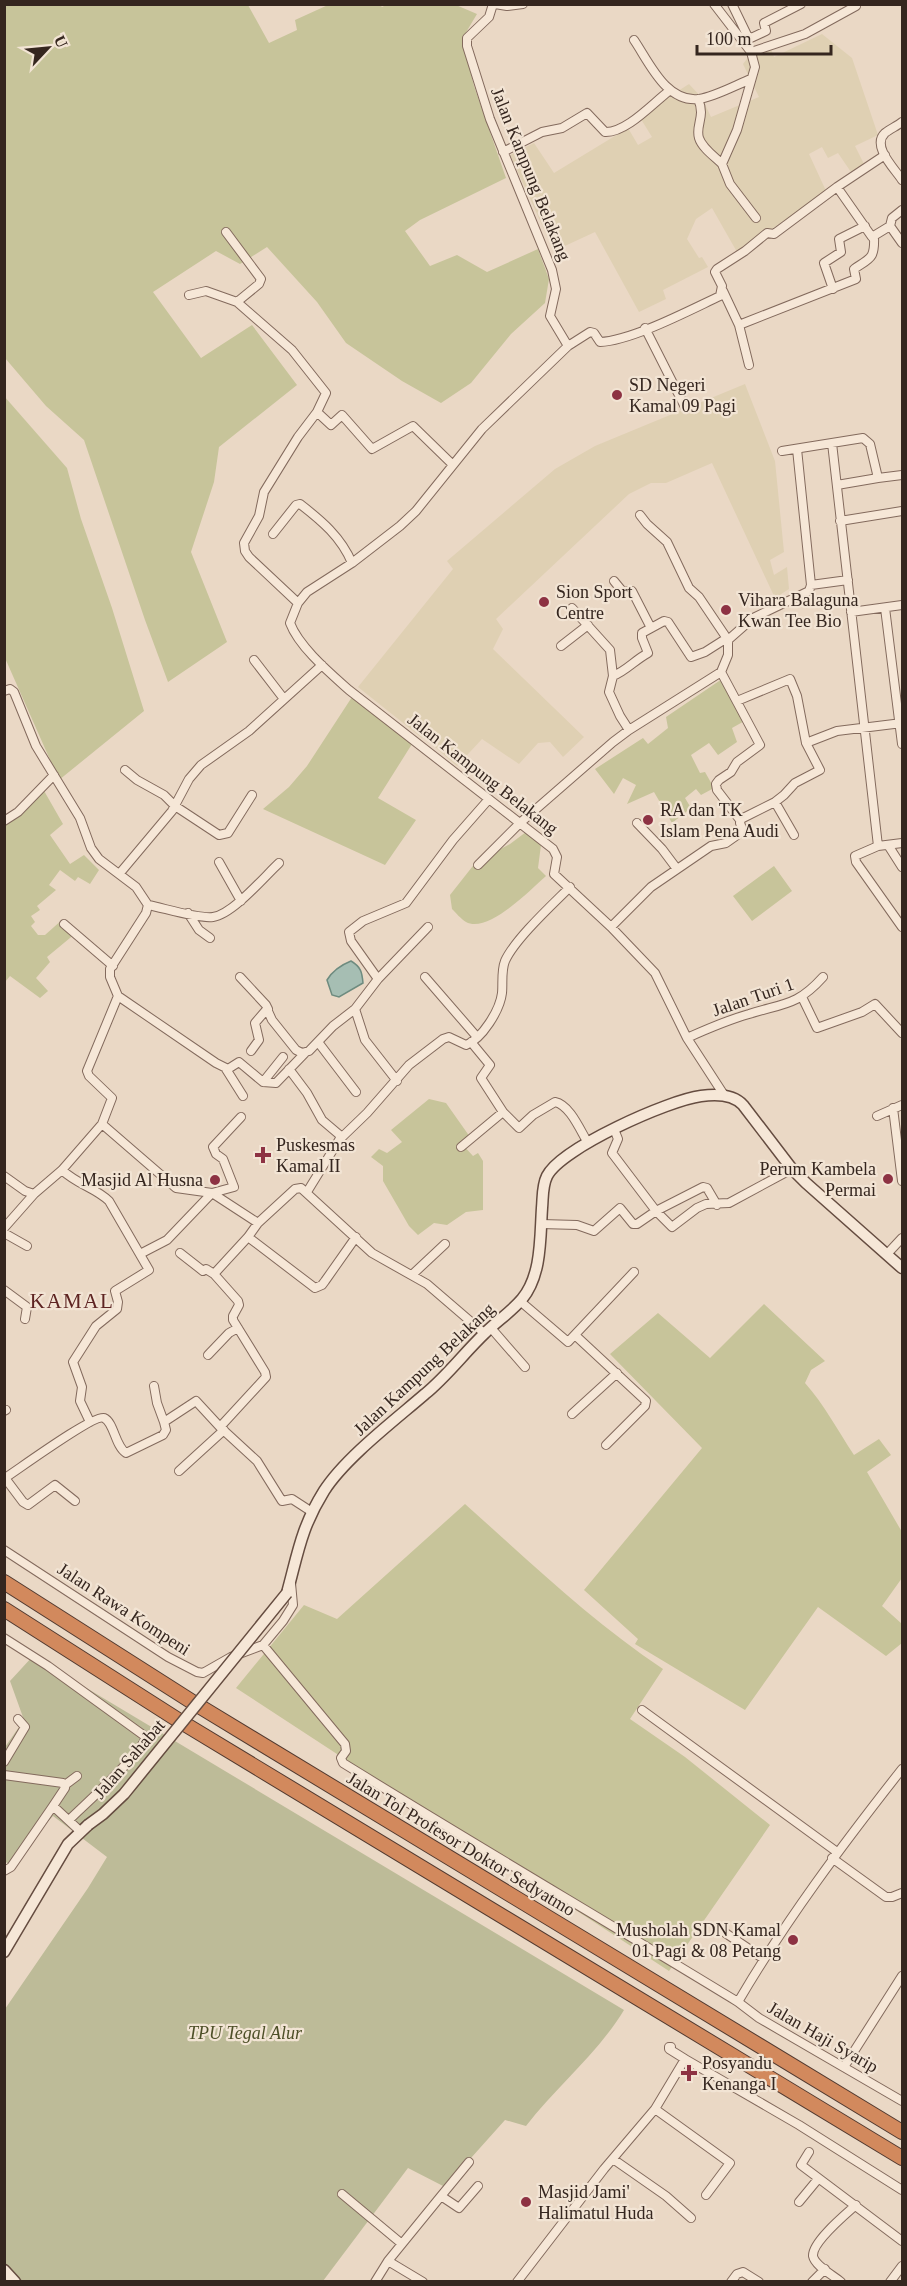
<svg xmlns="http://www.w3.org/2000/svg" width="907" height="2286" viewBox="0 0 907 2286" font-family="Georgia,serif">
<rect width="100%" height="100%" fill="#ead8c5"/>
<path fill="#dfd0b3" d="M822,34L852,58L878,135L855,146L865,166L853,175L838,153L828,158L822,147L809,154L827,193L737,252L712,208L696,219L687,239L699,258L702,257L708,267L663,290L666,299L639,312L595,232L554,251L510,155L534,143L554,173L628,128L638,145L652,137L639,116L689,84L702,98L711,117L759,97L743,64L750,55L768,42L774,57Z
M745,384L775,461L784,552L770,560L774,575L787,567L789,589L775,598L712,463L666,483H651L629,494L496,619L503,629L493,649L584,737L563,757L550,742L538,743L519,764L482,739L457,766L435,747L441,739L428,729L422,738L358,687L453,569L447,561L555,469L595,446Z"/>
<path fill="#c7c49a" d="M388,4L456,5L477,14L462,39L474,86L506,178L420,220L405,231L430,266L457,255L487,272L538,249L549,279L545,303L511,334L471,383L441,403L402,381L346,343L317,302L267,247L240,264L216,251L153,292L201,358L252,325L297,385L219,447L214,482L191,552L227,642L168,682L145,620L84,440L46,406L5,358L4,5H248L269,43L297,30L295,20L328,5H380L382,7Z
M4,396L67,468L81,519L112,608L144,711L59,780L5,658Z
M725,677L748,719L732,728L737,742L718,755L709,743L691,755L700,773L705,772L714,788L701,795L696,789L685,798L691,808L672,823L654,792L627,804L636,785L623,778L614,794L595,769L643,738L648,744L668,728L666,717Z
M352,697L412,744L378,798L416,820L385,865L263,809L289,787L307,766Z
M43,789L63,824L50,835L70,864L84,855L99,870L90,884L78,877L75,881L60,870L49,885L56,890L37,906L40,910L31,916L35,922L31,926L38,935H45L63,919L76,933L47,957L50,962L36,978L48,991L40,998L10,976L5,982V814L6,817Z
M526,832L541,845L538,868L546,876C530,890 488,934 466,922C461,919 456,913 452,909L450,895L476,862L510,844Z
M774,866L792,891L752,921L733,896Z
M429,1099L446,1103L470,1137L462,1144L473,1156L478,1153L483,1161V1210L466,1212L447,1225L434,1223L418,1235L409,1226L383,1181V1166L371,1157L379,1149L387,1153L402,1142L391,1130Z
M764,1304L825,1361L811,1370L805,1383C824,1404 838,1431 854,1455L879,1439L891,1455L867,1472L902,1532V1578L882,1606L902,1624V1643L886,1656L818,1607L745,1710L635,1644L638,1639L584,1590L702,1448L610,1354L658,1313L710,1358Z
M465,1504C529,1561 591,1621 663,1669L630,1719L685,1757L770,1825L669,1971L236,1688L304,1605L337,1619Z"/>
<path fill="#bdbb98" d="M33,1656L624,2010C598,2053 557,2086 526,2126L505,2120L445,2187L408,2168L323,2281L5,2282V2009L88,1888L107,1857L53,1816L8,1864L5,1861V1747L24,1720L10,1681Z"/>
<path fill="#a6beb3" stroke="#6e8b7f" stroke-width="1.5" d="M351,961C361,967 362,972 363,983L339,997L332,995L327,980C333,970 341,965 351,961Z"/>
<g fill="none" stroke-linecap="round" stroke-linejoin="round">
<g stroke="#836a5d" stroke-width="10">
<path id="street" d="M493,4L489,17L467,38V46L490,119L552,270L556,289L550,316L568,346L482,429L416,511L400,526L352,563L307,592L298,603L290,623C299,647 330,673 349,690L553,849L557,857L554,874L611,927L655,973L687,1038L724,1095
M495,4L507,6L523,4
M714,4L751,52L755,67L737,130L722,164L730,184L756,218
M732,4L747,35L751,38L766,31L764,23L801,4
M634,40C649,62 666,103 699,99C714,97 736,85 751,79
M751,52L805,34L856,6
M698,99C706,117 695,125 699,138C702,148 715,157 722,164
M902,122C897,126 890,129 885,133C871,146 895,169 902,180
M503,152L542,132L562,128L587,113L605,132C626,133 652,104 669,91
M837,187L885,155
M890,226L902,243
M226,232L261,279L259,284L237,302L292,350L326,393L317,412L298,437L264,492L259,516L244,543L245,551L249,557L298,603
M833,289L824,263L841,252L839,239L865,226
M723,291L739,325L749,365
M189,295L206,291L237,302
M739,325L856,279L854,269C870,258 875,259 874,237
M645,328L686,409
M568,346L590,332L594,333L600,342C631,341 690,310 720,296L722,286L715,272L717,269L745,251L767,233L774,234L837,187L872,237L890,226L892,218L902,210
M317,412L331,425L342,415L372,449L413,426L452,464
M832,443L878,846
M797,449L811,585L848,580
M782,451L863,438L870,444L878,478L902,475
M837,485L878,478
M640,515L647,524L667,542L689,588L699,597L728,640
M840,521L902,511
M273,534L296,505L300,504C322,521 341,537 352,563
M614,581L623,592L632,591L651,628
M572,608L610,650L613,676L609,692L620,716L629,730
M885,608L902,744
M851,612L902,605
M561,646L588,625
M254,660L284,699
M721,672L760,745L737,762L731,772L719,780L716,784L717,790L740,820
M613,676C626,671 635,660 648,653L642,638V633L664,621L668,622L691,657L705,652L727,638
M4,691L10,689L14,692L36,746L80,818L91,848L99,859L136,887L148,905L146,913L110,969V977L118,996L87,1071L89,1076L112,1098L102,1124
M806,743L837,731L902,723
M125,770L137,780L164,795L175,806L219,835L228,833L252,795
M775,802L794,835
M4,821L18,812L54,775
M637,823L662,849L677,869
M902,843L878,846L855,856L856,862L902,927
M888,845L902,867
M219,862L241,901
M478,865L520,823L613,742L629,730L721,672L728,655V640L753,618L809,591L811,585
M120,873L172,811L189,779L201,765L249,731L322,665
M148,905C164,908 198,919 213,917C233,914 264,877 279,863
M188,913L199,930L210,938
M64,924L113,966
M611,927L651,887L711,846L726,843L743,831L740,823L741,819L775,802L784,795L795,783L820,770L806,743L797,696L790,679L737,701
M240,977L266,1005L268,1009
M425,977L477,1037
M378,979L351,941L349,932L363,921L406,903L453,840L489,799
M118,996L216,1063L228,1069L239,1062L263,1082L276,1083L305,1053
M802,997L817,1028L862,1012L875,1004L902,1033
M355,1009L365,1040L397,1081
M687,1038C707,1029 728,1020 749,1014C784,1003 797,1006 823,977
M318,1042L356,1092
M251,1051L259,1040L255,1023L267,1009L272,1020L296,1050L302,1053L309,1051L333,1026L355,1009L378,979L428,927
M226,1069L243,1096
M289,1069L307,1093L322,1120L342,1137
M263,1082L283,1057
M893,1108L902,1181
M503,1112L519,1128L533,1115L555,1102C570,1105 580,1130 588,1143
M877,1116L902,1105
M614,1129L618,1139L612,1153L656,1211L672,1227L697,1208L706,1204L729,1203L792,1169
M461,1147L503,1112L481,1078L490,1065L471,1042
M62,1170C78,1185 96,1188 109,1201L149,1270L115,1291L118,1302L117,1309L96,1326L73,1362L82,1387L80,1401L90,1422
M4,1176L25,1191L34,1194
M307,1192L339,1140L367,1113L409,1065L443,1039L449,1037L466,1045C482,1039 500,1010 502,993C503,983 501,971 505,961C515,939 552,905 570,887
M258,1223L248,1237L214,1274L238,1301L239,1305L233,1316V1320L265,1372L266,1377L220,1427L257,1461L282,1501L292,1499L312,1512
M541,1224L577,1225L594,1231L620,1208L633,1224H637L656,1211L703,1187L707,1188L717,1205
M4,1228L34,1194L62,1170L102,1124L176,1188L212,1193L258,1223L295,1189L301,1188L372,1253L427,1284L484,1333
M4,1233L27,1246
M248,1237L315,1288L322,1285L325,1281L356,1237
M180,1253L203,1271L206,1269L214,1274
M888,1253L902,1238
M140,1254L167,1240L212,1193L234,1187L223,1159L216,1154L213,1147L241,1117
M413,1274L445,1244
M4,1290L27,1307L25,1319
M520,1301L568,1342L634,1272
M491,1328L525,1367
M576,1336L646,1401L645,1406L606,1445
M208,1355L229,1333L238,1328
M154,1386L157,1403L164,1422L196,1401L220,1427
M4,1411L6,1410
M572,1414L617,1373
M179,1471L224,1430
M75,1501L55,1485L28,1505L23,1502L5,1478C19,1469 94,1414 104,1418C114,1422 115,1446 126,1453L163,1435L166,1430L164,1422
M4,1550L168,1657L197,1672L203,1673L231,1657L263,1645
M291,1583L293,1605L283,1621L263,1645L345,1744L346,1751L341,1758L343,1763C474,1844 607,1922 738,2002
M4,1638L48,1666L146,1737C142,1754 84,1805 69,1820
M642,1710L837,1852
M4,1762L25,1727L18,1719
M902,1769C843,1844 786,1920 738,2002L759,2018L902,2101
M4,1775L63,1783L65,1788L53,1806
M65,1785L77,1776
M832,1858L886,1897H892L902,1893
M4,1871L11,1867L53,1806L80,1831
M718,1928L764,1959
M671,2047H669V2049L685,2059
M844,2067L902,1976
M655,2109L730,2163L706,2195
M809,2152L801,2165L902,2241
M613,2159L666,2196L691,2218
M342,2194L402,2244
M441,2196L469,2162
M799,2202L818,2179
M388,2261L423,2282
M375,2282L388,2261L441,2196L459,2208L478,2186
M517,2282L604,2169L655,2109L685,2059L799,2125L902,2190
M731,2282L737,2274L743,2272L759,2282
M812,2282L825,2269
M841,2282C833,2275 815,2266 813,2256C812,2242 846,2214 856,2205
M890,2282L902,2266"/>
</g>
<g stroke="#654c40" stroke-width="13">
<path id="secondary" d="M287,1593C298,1553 301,1528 324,1491C345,1458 395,1420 425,1394C447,1376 464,1353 485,1333C497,1321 511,1312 522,1299C542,1275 540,1237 542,1208C543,1197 542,1186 547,1176C561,1148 669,1100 701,1096C715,1094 733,1094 743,1105L792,1169L806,1183L902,1268
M4,1952L68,1844L88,1825
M4,2270L15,2282"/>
</g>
<g stroke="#523a30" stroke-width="16">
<path id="highway" d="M4,1582L194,1703L902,2132
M4,1609L178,1720L902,2158"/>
</g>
<use href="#street" stroke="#f6e7d7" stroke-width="8"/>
<use href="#secondary" stroke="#f6e7d7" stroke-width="10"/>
<use href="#highway" stroke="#d2895d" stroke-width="14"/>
<g stroke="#654c40" stroke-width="13" stroke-linecap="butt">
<path id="secondary-bridge" d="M88,1825L103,1814L124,1794L287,1593"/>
</g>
<use href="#secondary-bridge" stroke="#f6e7d7" stroke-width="10"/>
</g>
<g fill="#8d3243" stroke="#f2e4d4" stroke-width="2">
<circle cx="617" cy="395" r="6"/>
<circle cx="544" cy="602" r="6"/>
<circle cx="726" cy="610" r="6"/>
<circle cx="648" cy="820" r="6"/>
<path d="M260 1146h6v6h6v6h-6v6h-6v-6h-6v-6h6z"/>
<circle cx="888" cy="1179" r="6"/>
<circle cx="215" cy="1180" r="6"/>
<circle cx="793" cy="1940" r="6"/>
<path d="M686 2064h6v6h6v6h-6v6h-6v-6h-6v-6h6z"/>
<circle cx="526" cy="2202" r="6"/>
</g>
<g text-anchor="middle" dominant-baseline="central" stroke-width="4.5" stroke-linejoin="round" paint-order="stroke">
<g font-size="18" fill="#35261f" stroke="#f2e4d4">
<text transform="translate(531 174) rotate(68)">Jalan Kampung Belakang</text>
<text transform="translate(483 774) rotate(38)">Jalan Kampung Belakang</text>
<text transform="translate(753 997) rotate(-19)">Jalan Turi 1</text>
<text transform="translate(424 1369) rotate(-43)">Jalan Kampung Belakang</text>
<text transform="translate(124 1609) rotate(33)">Jalan Rawa Kompeni</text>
<text transform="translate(129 1759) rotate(-49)">Jalan Sahabat</text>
<text transform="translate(461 1844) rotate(31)">Jalan Tol Profesor Doktor Sedyatmo</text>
<text transform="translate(823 2037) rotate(30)">Jalan Haji Syarip</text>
</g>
<g font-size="18" fill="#35261f" stroke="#f2e4d4" text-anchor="start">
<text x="629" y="385">SD Negeri<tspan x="629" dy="21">Kamal 09 Pagi</tspan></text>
<text x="556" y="592">Sion Sport<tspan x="556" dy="21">Centre</tspan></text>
<text x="738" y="600">Vihara Balaguna<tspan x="738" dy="21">Kwan Tee Bio</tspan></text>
<text x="660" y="810">RA dan TK<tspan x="660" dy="21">Islam Pena Audi</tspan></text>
<text x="276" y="1145">Puskesmas<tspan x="276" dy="21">Kamal II</tspan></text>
<text x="876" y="1169" text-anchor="end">Perum Kambela<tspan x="876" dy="21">Permai</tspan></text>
<text x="203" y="1180" text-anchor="end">Masjid Al Husna</text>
<text x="781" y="1930" text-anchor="end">Musholah SDN Kamal<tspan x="781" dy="21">01 Pagi &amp; 08 Petang</tspan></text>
<text x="702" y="2063">Posyandu<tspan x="702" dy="21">Kenanga I</tspan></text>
<text x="538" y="2192">Masjid Jami'<tspan x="538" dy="21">Halimatul Huda</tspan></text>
</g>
<g font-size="18" font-style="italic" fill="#4d4f27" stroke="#f2e4d4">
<text x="245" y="2033">TPU Tegal Alur</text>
</g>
<g font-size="21" letter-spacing="1.5" fill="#5e2422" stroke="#f2e4d4">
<text x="72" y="1301">KAMAL</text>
</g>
</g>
<rect width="907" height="2286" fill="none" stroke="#35261f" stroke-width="12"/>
<g transform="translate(48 48) rotate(64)" stroke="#f2e4d4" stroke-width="4.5" paint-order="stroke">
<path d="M0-4.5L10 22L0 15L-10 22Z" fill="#35261f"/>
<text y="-9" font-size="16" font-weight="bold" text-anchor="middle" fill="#35261f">U</text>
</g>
<path d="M697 45v9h134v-9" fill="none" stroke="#35261f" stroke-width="3"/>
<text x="706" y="45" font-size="18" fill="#35261f" stroke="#f2e4d4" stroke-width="4.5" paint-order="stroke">100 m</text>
</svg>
